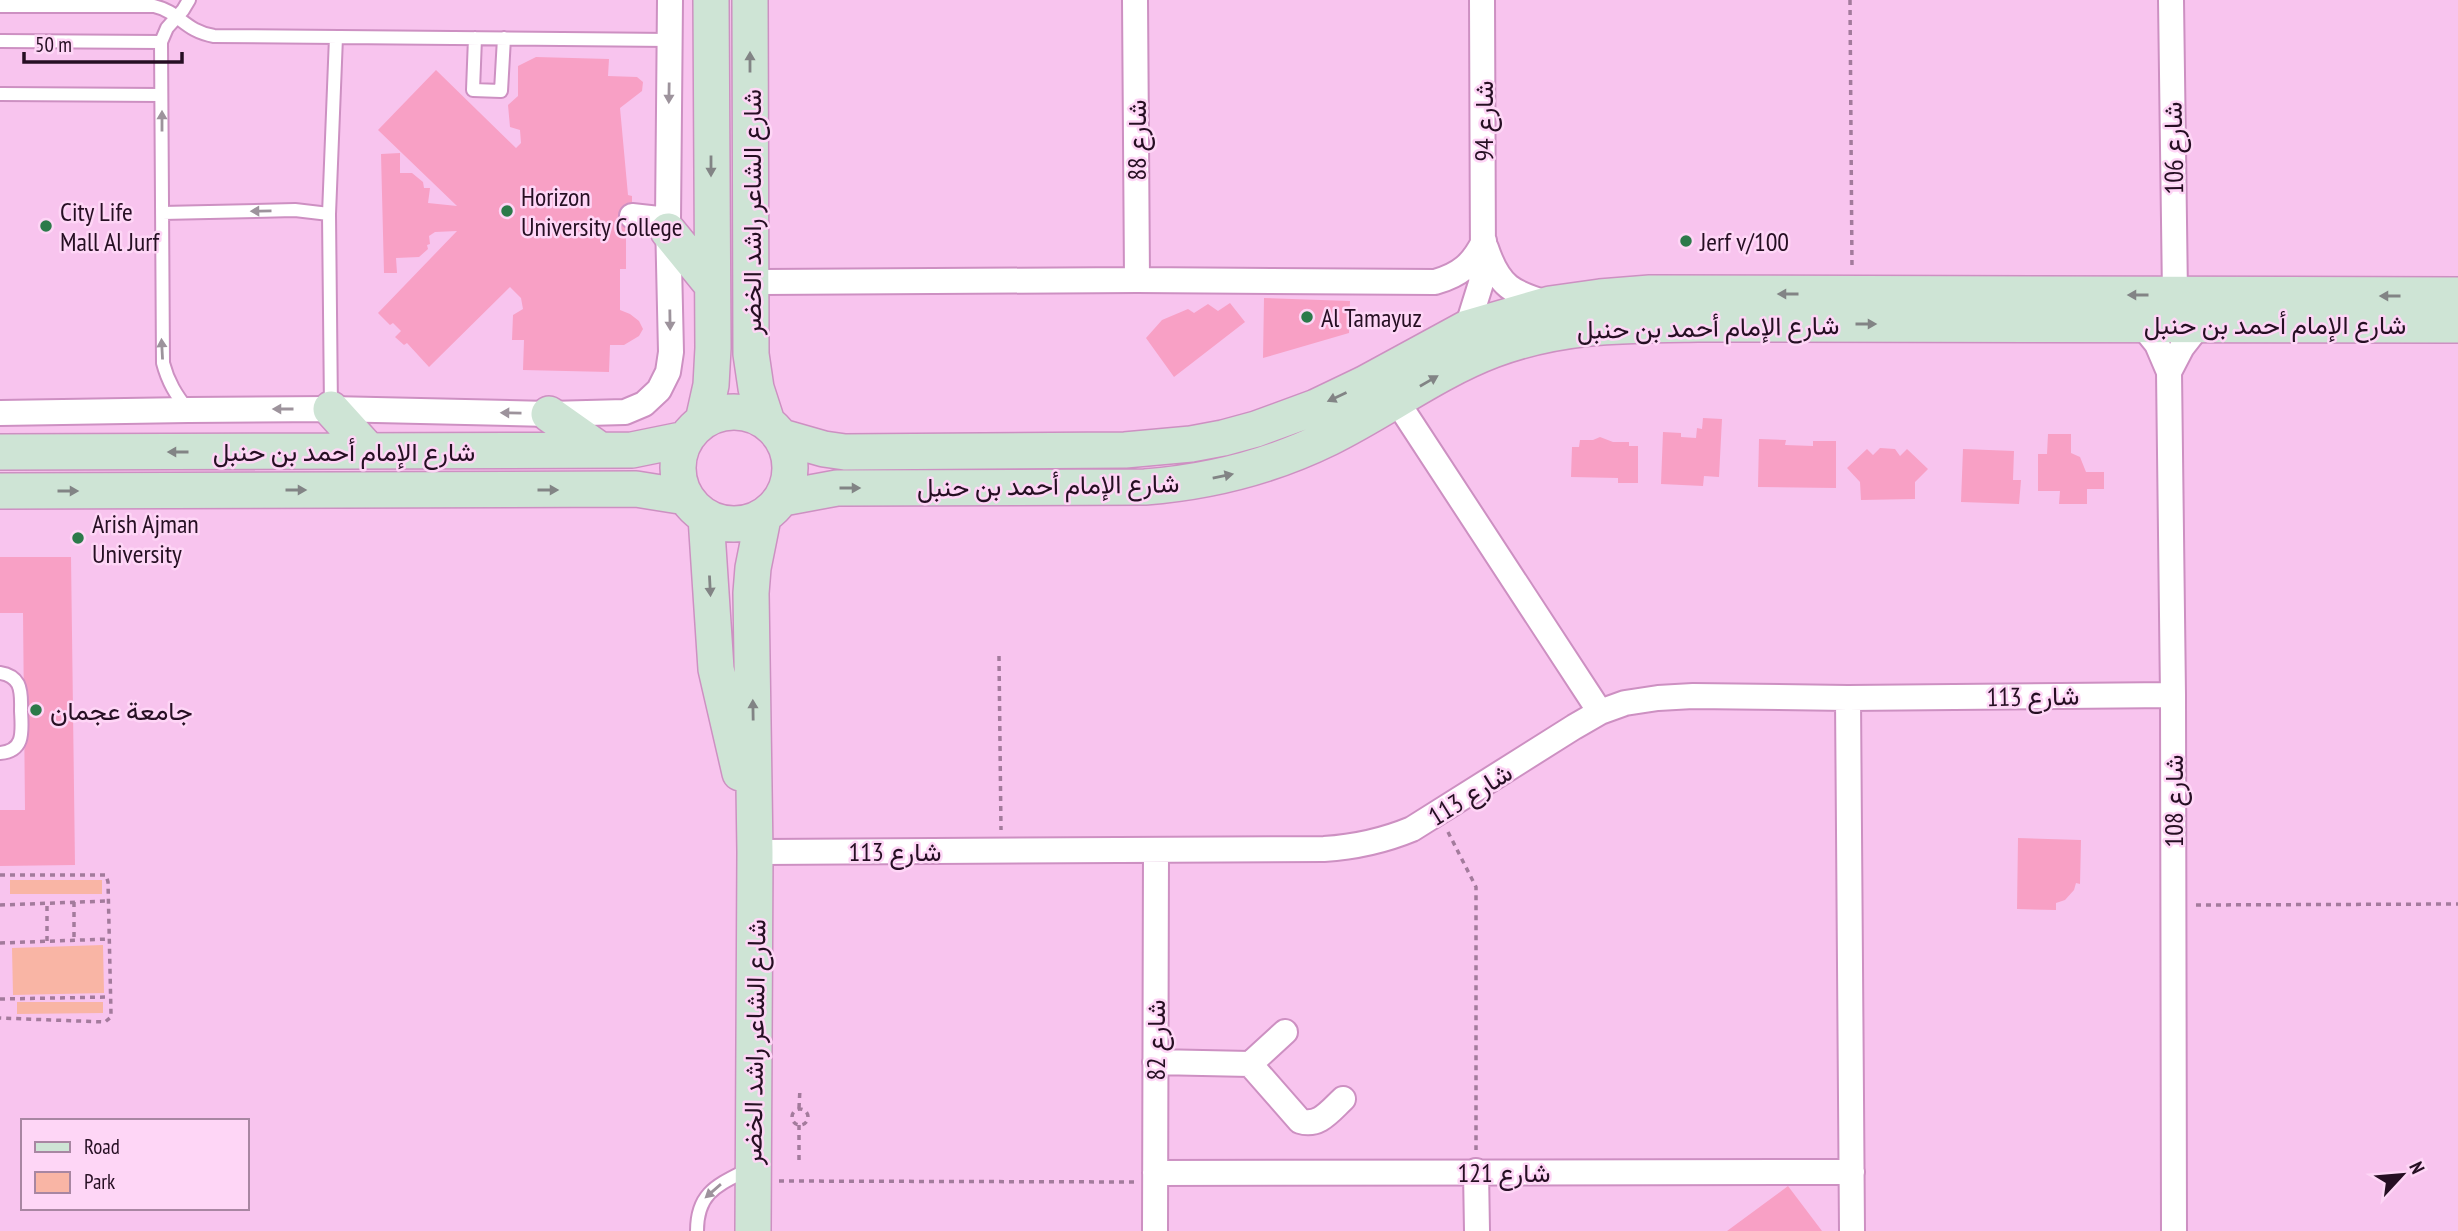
<svg xmlns="http://www.w3.org/2000/svg" width="2458" height="1231" viewBox="0 0 2458 1231" font-family="'PT Sans Narrow',Vazirmatn,sans-serif">
<rect width="100%" height="100%" fill="#f8c4ee"/>
<path fill="#f9b5a5" d="M10,880H102V894H10Z
M103,945L104,993L13,995L12,948Z
M103,1002V1013L17,1014V1002Z"/>
<path fill="#f8a0c5" d="M536,57L609,59L608,76L637,77L643,82L642,91L620,108L628,195L632,196V216L631,234H626V269H620V310L630,314L639,321L643,329L639,336L624,345H610L609,372L523,370L524,340H512L513,315L523,309L521,298L510,287L429,367L407,343L404,345L395,337L401,331L393,323L390,325L378,313L457,231L435,232L429,236L430,244L427,245L428,249L419,257L396,258L397,273H384L381,154L400,153V173H412L423,182L424,188H430L428,203L457,206L378,130L436,70L516,148L521,143L520,130L510,127L508,105L518,96V66Z
M1264,298L1350,301L1349,333L1263,358Z
M1230,303L1245,322L1174,377L1146,338L1162,320L1188,309L1194,313L1208,304L1218,311Z
M1703,418L1722,419L1719,477L1704,476L1703,486L1661,484L1663,432L1681,433V437L1696,438L1697,428L1702,429Z
M2048,434H2071V453L2080,457L2086,472H2104V489H2087V504H2059L2060,491H2038V454H2047Z
M1600,437L1613,442H1629V446H1638V483H1618V478L1571,477L1572,447H1579L1580,440H1593Z
M1759,439L1786,440L1785,445L1813,446V441H1836V488L1758,487Z
M1880,448L1895,449L1900,456L1907,449L1928,469L1915,482V499L1861,500L1860,482L1847,468L1867,449L1873,455Z
M1963,449L2014,451L2013,480H2021L2019,504L1961,502Z
M0,557H71L75,865L0,866V810H25L23,613H0Z
M2018,838L2081,840L2080,884L2076,883L2074,890L2065,900L2056,903V910L2017,909Z
M1788,1186L1822,1231H1727Z"/>
<g fill="none" stroke-linecap="round" stroke-linejoin="round">
<g stroke="#cd90c2" stroke-width="16">
<path id="lane" d="M0,6H154C180,12 184,31 214,36L670,40
M475,38L473,90L501,91L504,38
M0,41L161,42
M0,94L161,95
M162,213L295,210L329,214
M331,409L329,214L336,37
M188,410C176,395 168,382 163,363L161,42L167,28L183,10L189,0
M0,673C7,674 14,677 18,684C22,692 21,703 21,711C22,731 25,751 0,753
M697,1231C697,1192 718,1185 749,1169"/>
</g>
<g stroke="#cd90c2" stroke-width="28">
<path id="street" d="M1135,0L1137,280
M2171,0L2175,295
M632,216L668,220
M1486,248C1499,287 1512,293 1550,304
M751,282L1137,280L1435,282C1460,275 1473,264 1484,241
M2141,324L2157,344L2169,372L2173,695L2174,1231
M1467,328L1481,283L1483,262L1482,0
M2169,372L2182,347L2200,324
M1396,400L1600,712
M0,413L188,410L331,409L549,414L625,412L644,404L659,390L668,372L671,352L668,220L670,0
M1848,698L1852,1231
M755,852L1324,849C1356,847 1383,841 1412,829L1574,727L1600,712L1625,703L1658,698L1693,696L1848,698L2173,695
M1155,1062L1250,1064L1285,1032
M1250,1064L1300,1121C1319,1127 1330,1111 1343,1099
M1476,1171L1477,1231
M1155,1173L1852,1172
M1155,1231L1156,850"/>
</g>
<g stroke="#cd90c2" stroke-width="38">
<path id="secondary" d="M750,0L751,354L756,388L767,422
M668,231L712,285
M331,409L369,451
M678 468a56 56 0 1 1 112 0a56 56 0 1 1-112 0Z
M549,414L600,450
M703,421L711,385L713,348L711,0
M782,437L824,449L845,452L1125,450L1191,444L1223,438L1256,429L1316,407L1364,384L1467,328L1550,304L1600,297L1650,293L2458,295
M0,452L632,450L686,439
M0,491L636,489L686,497
M783,498L837,488L1145,487C1210,482 1270,467 1329,438C1384,411 1435,372 1493,350C1562,324 1625,325 1698,324L2458,325
M706,517L716,669L740,773
M753,1231L755,852L751,593L753,568L763,518"/>
</g>
<path stroke="#a37b9c" stroke-width="3.5" stroke-dasharray="5 5" stroke-linecap="butt" d="M1850,0L1852,268
M999,656L1001,830
M1448,832L1476,887V1150
M0,875H106L108,882L111,1014V1017L105,1022L0,1018
M74,902V940
M0,905L108,901
M2196,905L2458,904
M47,941V903
M0,943L109,939
M0,999L110,997
M799,1108L800,1088
M792 1117a8 8 0 1 1 16 0a8 8 0 1 1-16 0Z
M799,1125V1162
M779,1181L1135,1182"/>
<use href="#lane" stroke="#fff" stroke-width="12"/>
<use href="#street" stroke="#fff" stroke-width="24"/>
<use href="#secondary" stroke="#cee4d5" stroke-width="35"/>
</g>
<defs><path id="oneway-solid" d="M-6-.8H1V-3.2L6.5 0L1 3.2V.8H-6Z" transform="scale(1.75)"/></defs>
<g fill="#828485">
<use href="#oneway-solid" transform="translate(750 62) rotate(-90)"/>
<use href="#oneway-solid" transform="translate(711 166) rotate(90)"/>
<use href="#oneway-solid" transform="translate(1788 294) rotate(-180)"/>
<use href="#oneway-solid" transform="translate(2138 295) rotate(-180)"/>
<use href="#oneway-solid" transform="translate(2390 296) rotate(-180)"/>
<use href="#oneway-solid" transform="translate(1866 324)"/>
<use href="#oneway-solid" transform="translate(1429 381) rotate(-30)"/>
<use href="#oneway-solid" transform="translate(1337 397) rotate(155)"/>
<use href="#oneway-solid" transform="translate(178 452) rotate(180)"/>
<use href="#oneway-solid" transform="translate(1223 476) rotate(-11)"/>
<use href="#oneway-solid" transform="translate(850 488)"/>
<use href="#oneway-solid" transform="translate(296 490)"/>
<use href="#oneway-solid" transform="translate(548 490)"/>
<use href="#oneway-solid" transform="translate(68 491)"/>
<use href="#oneway-solid" transform="translate(710 586) rotate(87)"/>
<use href="#oneway-solid" transform="translate(753 710) rotate(-91)"/>
</g>
<g fill="#9d939c">
<use href="#oneway-solid" transform="translate(669 93) rotate(91)"/>
<use href="#oneway-solid" transform="translate(162 121) rotate(-90)"/>
<use href="#oneway-solid" transform="translate(261 211) rotate(179)"/>
<use href="#oneway-solid" transform="translate(670 320) rotate(89)"/>
<use href="#oneway-solid" transform="translate(162 349) rotate(-93)"/>
<use href="#oneway-solid" transform="translate(283 409) rotate(180)"/>
<use href="#oneway-solid" transform="translate(511 413) rotate(-179)"/>
<use href="#oneway-solid" transform="translate(713 1191) rotate(139)"/>
</g>
<g fill="#2c7a4a" stroke="#fed6f6" stroke-width="2.5">
<circle cx="507" cy="211" r="7"/>
<circle cx="46" cy="226" r="7"/>
<circle cx="1686" cy="241" r="7"/>
<circle cx="1307" cy="317" r="7"/>
<circle cx="78" cy="538" r="7"/>
<circle cx="36" cy="710" r="7"/>
</g>
<g text-anchor="middle" dominant-baseline="central" stroke-width="5" stroke-linejoin="round" paint-order="stroke">
<g font-size="26" fill="#260f23" stroke="#fed6f6">
<text transform="translate(1483 121) rotate(-90)">شارع 94</text>
<text transform="translate(1136 140) rotate(-90)">شارع 88</text>
<text transform="translate(2173 148) rotate(-91)">شارع 106</text>
<text transform="translate(751 212) rotate(-90)">شارع الشاعر راشد الخضر</text>
<text x="2275" y="324">شارع الإمام أحمد بن حنبل</text>
<text transform="translate(1708 327) rotate(-1)">شارع الإمام أحمد بن حنبل</text>
<text x="344" y="451">شارع الإمام أحمد بن حنبل</text>
<text transform="translate(1048 485) rotate(-1)">شارع الإمام أحمد بن حنبل</text>
<text transform="translate(2033 696) rotate(-1)">شارع 113</text>
<text transform="translate(1470 794) rotate(-32)">شارع 113</text>
<text transform="translate(2173 801) rotate(-90)">شارع 108</text>
<text x="895" y="851">شارع 113</text>
<text transform="translate(1155 1040) rotate(-90)">شارع 82</text>
<text transform="translate(754 1042) rotate(-89)">شارع الشاعر راشد الخضر</text>
<text x="1504" y="1172">شارع 121</text>
</g>
<g font-size="26" fill="#260f23" stroke="#fed6f6" text-anchor="start">
<text x="521" y="196">Horizon<tspan x="521" dy="30">University College</tspan></text>
<text x="60" y="211">City Life<tspan x="60" dy="30">Mall Al Jurf</tspan></text>
<text x="1700" y="241">Jerf v/100</text>
<text x="1321" y="317">Al Tamayuz</text>
<text x="92" y="523">Arish Ajman<tspan x="92" dy="30">University</tspan></text>
<text x="50" y="710">جامعة عجمان</text>
</g>
</g>
<rect x="21" y="1119" width="228" height="91" fill="#fed6f6" stroke="#a886a2" stroke-width="2"/>
<rect x="35" y="1142" width="35" height="10" fill="#cee4d5" stroke="#a886a2" stroke-width="2"/>
<text x="84" y="1154" font-size="21" fill="#260f23">Road</text>
<rect x="35" y="1172" width="35" height="21" fill="#f9b5a5" stroke="#a886a2" stroke-width="2"/>
<text x="84" y="1189" font-size="21" fill="#260f23">Park</text>
<g transform="translate(2402 1175) rotate(64)" stroke="#fed6f6" stroke-width="5" paint-order="stroke">
<path d="M0-5L12 26L0 18L-12 26Z" fill="#260f23"/>
<text y="-10" font-size="19" font-weight="bold" text-anchor="middle" fill="#260f23">N</text>
</g>
<path d="M24 52v10h158v-10" fill="none" stroke="#260f23" stroke-width="3.5"/>
<text x="35" y="52" font-size="21" fill="#260f23" stroke="#fed6f6" stroke-width="5" paint-order="stroke">50 m</text>
</svg>
